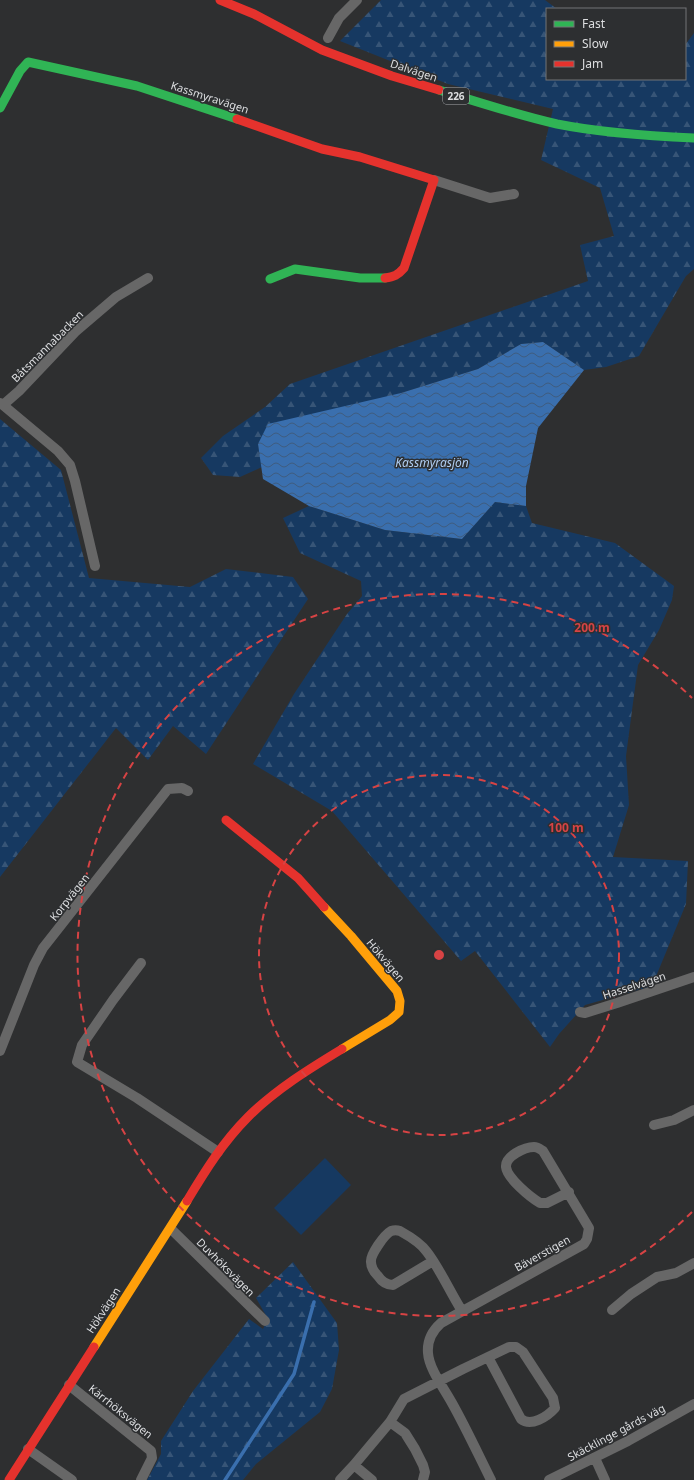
<svg xmlns="http://www.w3.org/2000/svg" width="694" height="1480" viewBox="0 0 694 1480" font-family="'Noto Sans',sans-serif">
<defs>
<pattern id="forest-firs" width="22" height="20" patternUnits="userSpaceOnUse"><rect width="22" height="20" fill="#163961"/><path d="M5 1l3.5 6h-7zM16 11l3.5 6h-7z" fill="#375577"/></pattern>
<pattern id="water-waves" width="16" height="10" patternUnits="userSpaceOnUse"><rect width="16" height="10" fill="#3a6fae"/><path d="M0 5q4-4 8 0t8 0" fill="none" stroke="#3e5b7e"/></pattern>
</defs>
<rect width="100%" height="100%" fill="#2e2f30"/>
<path fill="url(#forest-firs)" d="M381,0H545L557,9H547V79H685V45L694,33V269L686,276L639,356L606,367L584,370L543,342L521,344L478,369L401,393L258,444L262,467L240,477L213,475L201,458L223,436L265,407L290,384L588,281L580,245L614,236L600,188L541,160L553,109L448,84L340,41Z
M0,419L61,470L89,578L190,587L226,569L293,577L308,599L206,754L173,726L148,760L116,728L0,877Z
M495,502L526,506L532,523L615,543L674,586L672,600L659,630L638,665L626,756L629,805L613,857L688,861L686,904L652,986L585,1005L559,1034L550,1047L475,951L461,961L332,811L253,764L294,694L347,614L362,596L361,581L300,553L283,518L309,506L385,530L462,539Z
M293,1262L337,1323L339,1350L332,1389L320,1412L256,1464L243,1480H147L161,1454V1441L193,1391L249,1319L263,1329L268,1319L256,1298Z"/>
<path fill="#163961" d="M325,1158L351,1185L301,1235L274,1208Z"/>
<path fill="url(#water-waves)" d="M543,342L584,370L538,428L526,486V506L495,502L462,539L385,530L309,506L263,479L258,444L268,424L401,393L478,369L521,344Z"/>
<g fill="none" stroke-linecap="round" stroke-linejoin="round">
<path stroke="#3a6fae" stroke-width="3.5" d="M225,1480L294,1374L314,1302"/>
<path stroke="#676767" stroke-width="10" d="M328,38L339,18L357,0
M434,180L490,198L514,194
M0,403L3,405L19,391L75,332L116,297L148,278
M3,405L58,451L70,465L75,481L95,566
M141,963L113,1000L82,1045L77,1062L137,1098L218,1152
M580,1012L585,1013L617,1003L694,977
M0,1051L34,965L43,948L168,789L182,788L188,791
M654,1125L674,1120L694,1110
M171,1229L265,1321
M433,1261L393,1285C386,1285 382,1282 378,1276C374,1272 371,1268 371,1262C370,1255 384,1235 391,1231C394,1230 397,1230 400,1231C409,1236 421,1243 427,1252C440,1269 450,1292 462,1311
M612,1310L631,1294L657,1277L676,1273L694,1263
M69,1385L151,1451L152,1458L141,1480
M390,1422L405,1433L415,1449L423,1465L425,1472L423,1480
M28,1449L72,1480
M595,1458L605,1480
M354,1465L372,1480
M340,1480L354,1465L390,1422L404,1399L463,1369L509,1347H516L523,1352L553,1398L555,1408C547,1417 531,1427 521,1419L488,1357
M491,1480C478,1454 466,1428 452,1403C444,1388 429,1369 428,1353C427,1341 432,1331 441,1323L584,1244L587,1239L589,1228L543,1151C540,1149 538,1147 534,1147C525,1147 505,1156 506,1167C507,1178 530,1197 540,1203H547L569,1192
M549,1480L628,1441L694,1404"/>
<path stroke="#30b455" stroke-width="9" d="M439,90C478,102 517,115 557,124C602,133 648,136 694,138
M0,108L20,71L28,62L137,86L237,119
M270,279L295,269L360,278H385"/>
<path stroke="#ff9f0a" stroke-width="9" d="M324,907L351,936L397,991L400,1001L399,1012L390,1020L342,1049
M94,1347L187,1201"/>
<path stroke="#e5322d" stroke-width="9" d="M220,0L254,14L322,50L392,76L439,90
M237,119L322,149L360,157L434,180L404,268C398,275 394,277 385,278
M226,820L298,878L324,907
M187,1201C205,1171 223,1142 248,1117C275,1090 309,1069 342,1049
M9,1480L94,1347"/>
</g>
<g fill="none" stroke="#d74344" stroke-width="2" stroke-dasharray="7 5">
<circle cx="439" cy="955" r="180"/>
<path d="M692 1212A361 361 0 1 1 692 698"/>
</g>
<g text-anchor="middle" dominant-baseline="central" stroke-width="3" stroke-linejoin="round" paint-order="stroke">
<rect fill="#2d2f31" stroke="#a8aaac" stroke-width="1" x="443" y="88" width="26" height="16" rx="3"/>
<g font-size="10" font-weight="bold" fill="#dddee0">
<text x="456" y="96">226</text>
</g>
<g font-size="11" fill="#dddee0" stroke="#2d2f31">
<text transform="translate(414 70) rotate(18)">Dalvägen</text>
<text transform="translate(210 97) rotate(18)">Kassmyravägen</text>
<text transform="translate(47 346) rotate(-45)">Båtsmannabacken</text>
<text transform="translate(69 897) rotate(-52)">Korpvägen</text>
<text transform="translate(386 960) rotate(50)">Hökvägen</text>
<text transform="translate(634 985) rotate(-18)">Hasselvägen</text>
<text transform="translate(542 1253) rotate(-29)">Bäverstigen</text>
<text transform="translate(226 1267) rotate(45)">Duvhöksvägen</text>
<text transform="translate(103 1310) rotate(-57)">Hökvägen</text>
<text transform="translate(121 1411) rotate(39)">Kärrhöksvägen</text>
<text transform="translate(616 1432) rotate(-28)">Skäcklinge gårds väg</text>
</g>
<g font-size="12" font-style="italic" fill="#afcdf2" stroke="#2d2f31">
<text x="432" y="462">Kassmyrasjön</text>
</g>
</g>
<circle cx="439" cy="955" r="6" fill="#d74344" stroke="#2d2f31" stroke-width="2"/>
<g font-size="12" text-anchor="middle" font-weight="bold" fill="#d74344" stroke="#2d2f31" stroke-width="3" stroke-linejoin="round" paint-order="stroke">
<text x="592" y="632">200 m</text>
<text x="566" y="832">100 m</text>
</g>
<rect x="546" y="8" width="140" height="72" fill="#2d2f31" stroke="#737577"/>
<rect x="554" y="21" width="20" height="6" fill="#30b455" stroke="#737577"/>
<text x="582" y="28" font-size="12" fill="#dddee0">Fast</text>
<rect x="554" y="41" width="20" height="6" fill="#ff9f0a" stroke="#737577"/>
<text x="582" y="48" font-size="12" fill="#dddee0">Slow</text>
<rect x="554" y="61" width="20" height="6" fill="#e5322d" stroke="#737577"/>
<text x="582" y="68" font-size="12" fill="#dddee0">Jam</text>
</svg>
